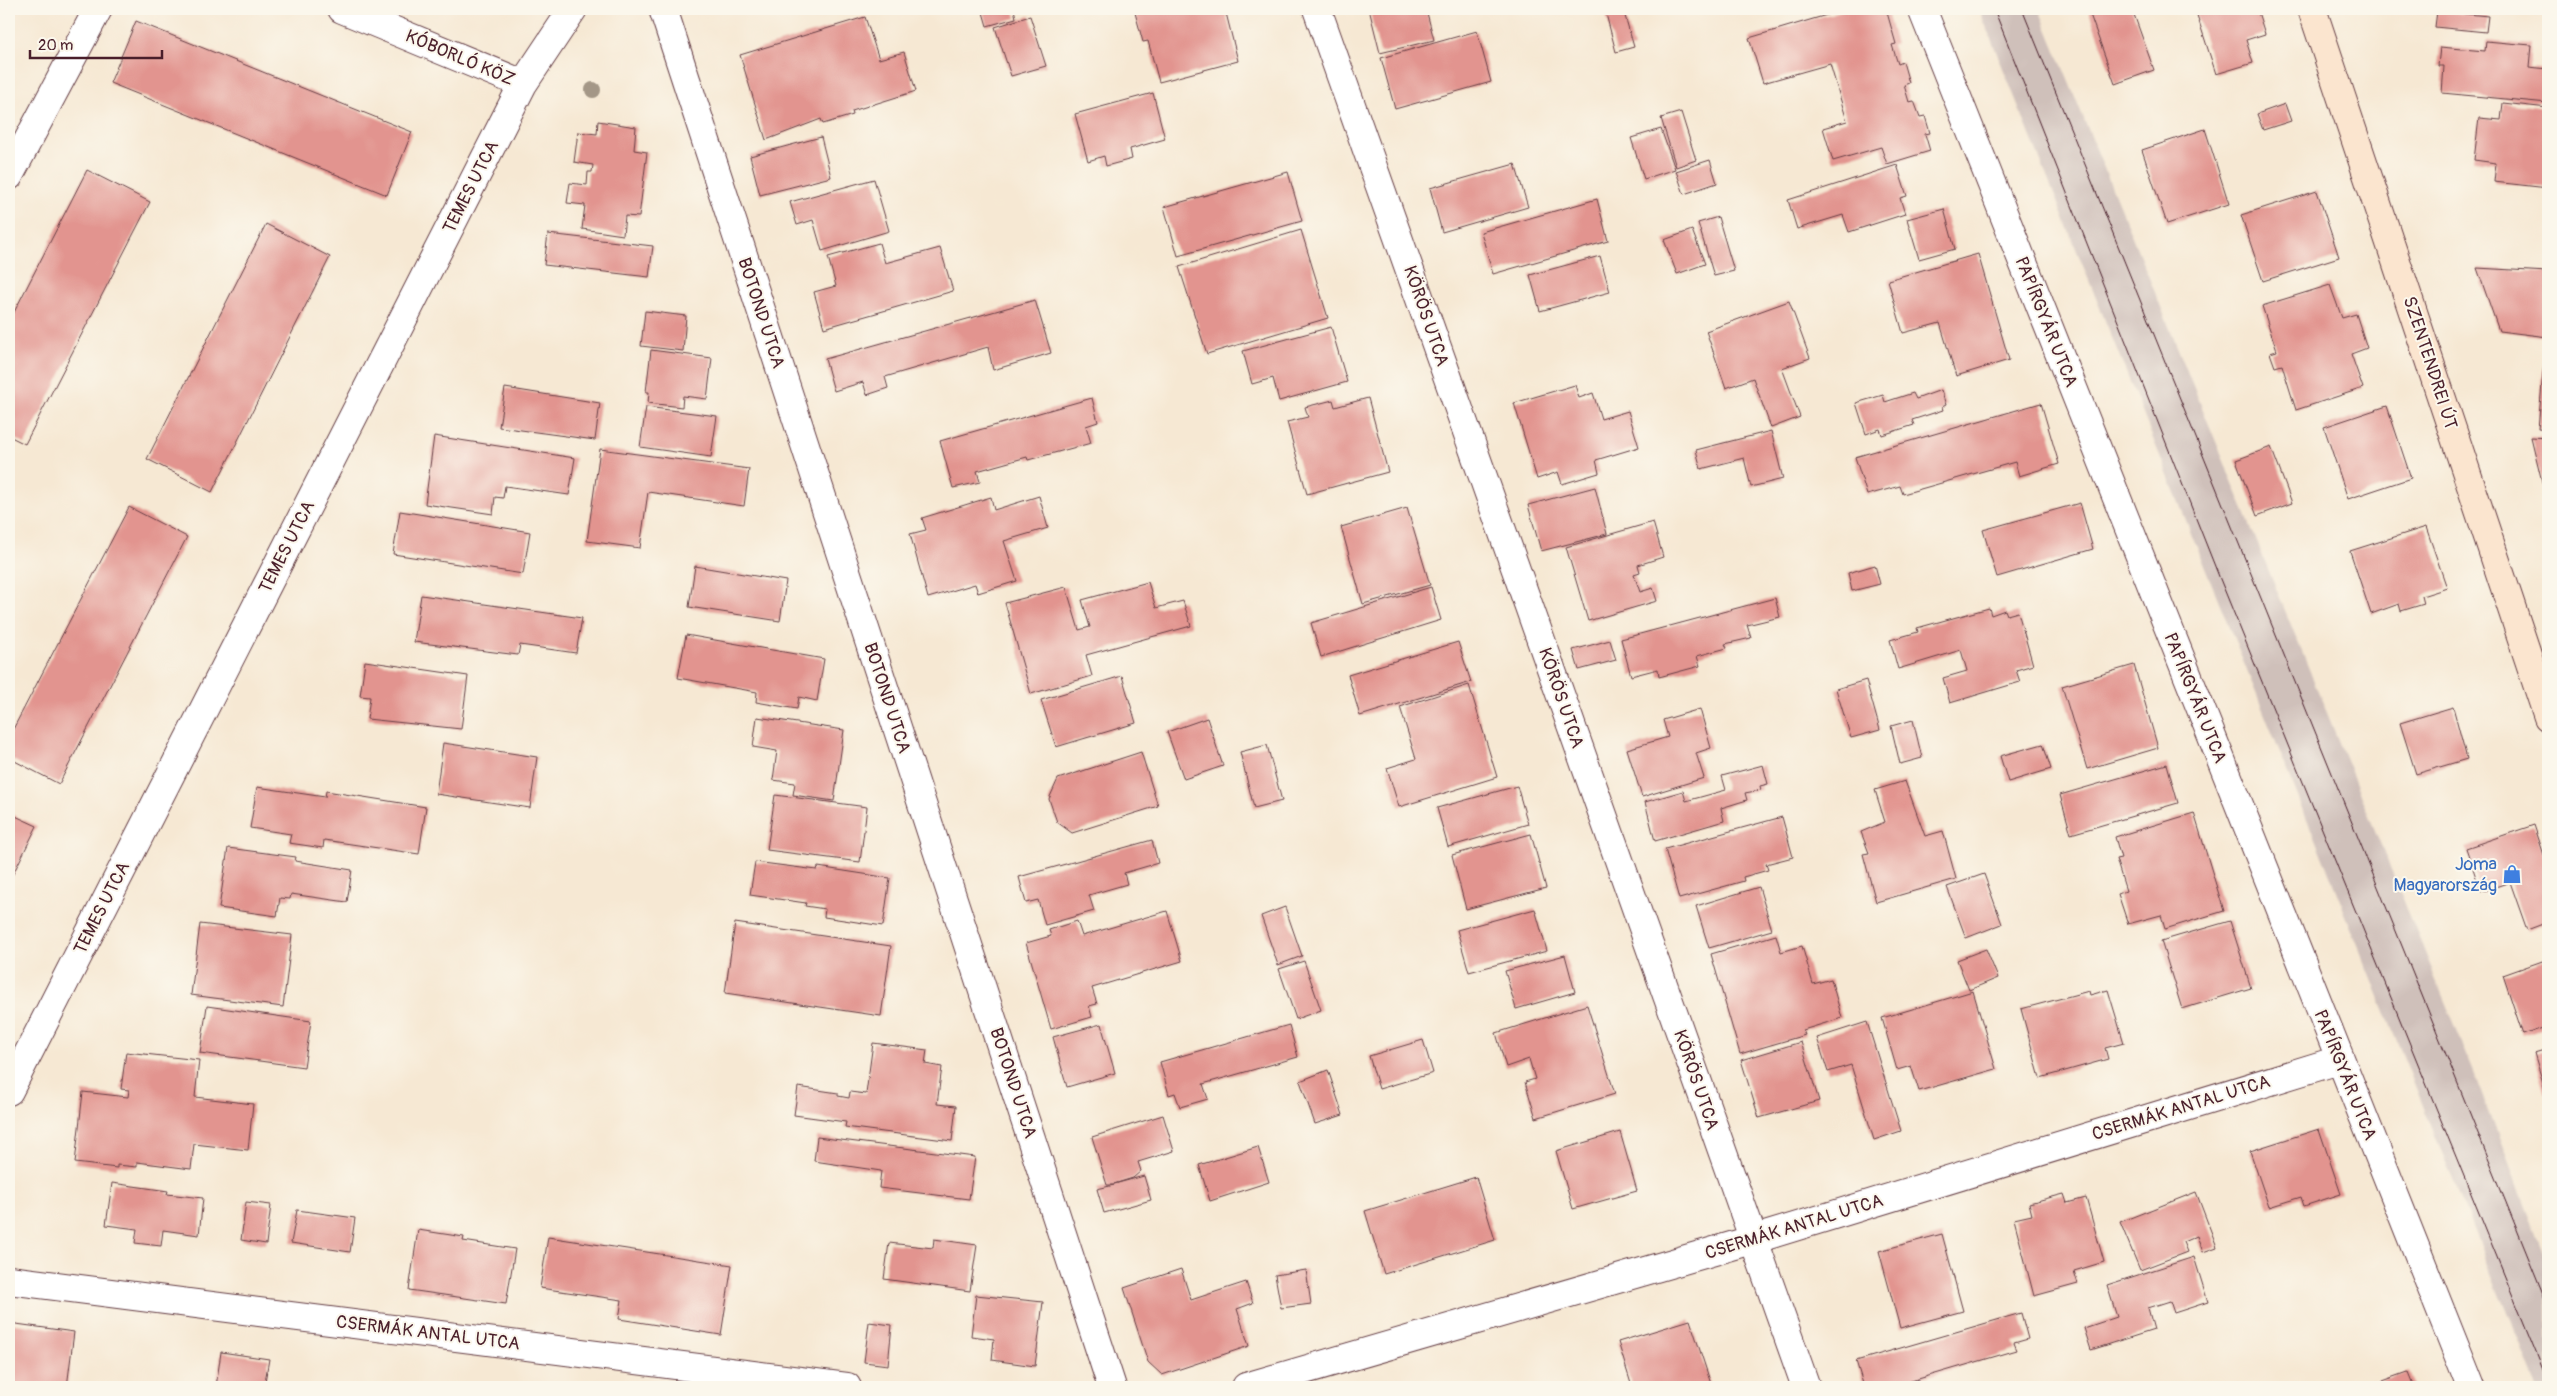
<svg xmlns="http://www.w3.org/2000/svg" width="2557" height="1396" viewBox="0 0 2557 1396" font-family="Pangolin,sans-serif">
<rect width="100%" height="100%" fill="#fbf7ec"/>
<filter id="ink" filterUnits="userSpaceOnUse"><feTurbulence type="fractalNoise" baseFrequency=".02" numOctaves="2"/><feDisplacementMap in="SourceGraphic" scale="10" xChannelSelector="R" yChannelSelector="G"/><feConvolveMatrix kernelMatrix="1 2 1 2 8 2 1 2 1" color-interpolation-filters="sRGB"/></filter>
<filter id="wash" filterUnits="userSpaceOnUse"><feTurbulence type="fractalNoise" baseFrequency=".0096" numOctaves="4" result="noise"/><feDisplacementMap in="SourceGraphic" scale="20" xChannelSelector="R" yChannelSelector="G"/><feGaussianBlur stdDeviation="1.12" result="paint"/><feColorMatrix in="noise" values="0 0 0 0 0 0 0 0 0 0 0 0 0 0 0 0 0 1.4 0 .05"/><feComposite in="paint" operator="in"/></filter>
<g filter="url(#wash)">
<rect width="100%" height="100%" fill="#f6e8d3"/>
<path fill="#cfc0ba" d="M1979,9H2039L2473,1070L2548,1264V1387H2537Z"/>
<g id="blocks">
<path fill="#e2948f" d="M982,9H1014L1016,18L987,26Z
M1134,9H1225L1238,61L1159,82L1148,41L1143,42Z
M1369,9H1426L1434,40L1380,53Z
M1623,9L1634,47L1616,52L1606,14Z
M1847,9H1886L1896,44L1892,45L1898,64L1903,62L1909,83L1904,85L1909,102L1914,101L1920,117L1925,116L1930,133L1925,134L1930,151L1887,164L1881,147L1833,161L1823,128L1847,121L1830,64L1763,83L1749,38Z
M2088,9H2132L2154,70L2115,84Z
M2195,9H2257L2265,34L2246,40L2253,63L2216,74Z
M2437,11L2488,16L2486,32L2435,27Z
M1030,16L1046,66L1011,76L995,27Z
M865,17L879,59L904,52L916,91L852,111L853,115L823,124L821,119L766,140L740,55Z
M136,21L412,132L387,195L110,83Z
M1477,31L1491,82L1395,109L1381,58Z
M2486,41L2531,45L2529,67L2548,69V103L2442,93L2444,66H2438L2440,47L2485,51Z
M1153,93L1165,139L1130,149L1132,159L1106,166L1104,156L1088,161L1075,114Z
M2503,103L2548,108V188L2494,182L2496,163L2474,160L2479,118L2501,120Z
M2285,104L2291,121L2263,130L2257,114Z
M1681,112L1696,160L1676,167L1661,118Z
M598,121L636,127L634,150L647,152L639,217L625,216L623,235L582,229L585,205L567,203L570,183L587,185L588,172H592L593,165L574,162L578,132L597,134Z
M1661,129L1675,169L1644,179L1631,138Z
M2205,129L2229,204L2167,224L2142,150Z
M821,137L831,177L760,195L750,156Z
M1710,160L1717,183L1684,194L1676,171Z
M1515,164L1528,207L1442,232L1430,188Z
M1897,165L1907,196L1900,198L1905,214L1849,232L1843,215L1797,229L1788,200Z
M87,170L150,202L25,444L9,436V322Z
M1288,172L1302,221L1178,256L1164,207Z
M874,179L889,231L822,251L813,220L797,225L790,202Z
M2317,191L2339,257L2263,281L2241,215Z
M1597,199L1608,241L1493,274L1481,232Z
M1944,209L1955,249L1919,259L1907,219Z
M1718,217L1734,271L1714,276L1698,223Z
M266,224L330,257L212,492L147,459Z
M1301,230L1328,318L1207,354L1179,267Z
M1692,230L1705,264L1677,274L1664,240Z
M548,234L653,246L649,277L544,265Z
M879,243L885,263L940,248L953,291L824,328L814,292L836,286L828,257Z
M1978,254L2009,360L1956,376L1940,323L1903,333L1888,280Z
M1600,256L1610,292L1540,311L1530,275Z
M2477,268L2548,272V337L2499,331Z
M2330,285L2342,318L2356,314L2367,348L2351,354L2363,388L2296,410L2282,365L2275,367L2270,353L2277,351L2262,306Z
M1035,300L1051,353L993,370L988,347L885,377L888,388L867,395L863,382L834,391L825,359Z
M1789,301L1810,358L1782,368L1800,417L1771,428L1753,378L1726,388L1706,331Z
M645,311L686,316L683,351L641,346Z
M1331,327L1347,382L1279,401L1273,378L1252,384L1243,351Z
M651,350L712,358L707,399L683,396L682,407L648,403L649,392H646Z
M2545,350L2548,351V430L2538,429Z
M1575,385L1579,398L1593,393L1601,419L1628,411L1639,447L1596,460L1599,473L1562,484L1558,472L1537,479L1514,403Z
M505,388L600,403L595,440L499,427Z
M1941,390L1946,405L1942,407L1943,410L1912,420L1914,425L1882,435L1880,429L1866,434L1856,403L1883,395L1885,402L1913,393L1916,399Z
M1092,398L1098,422L1086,426L1091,443L1028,460L1027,457L977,471L980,482L953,488L940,441Z
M1368,398L1388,472L1307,494L1287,422L1308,417L1305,407L1333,400L1335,407Z
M2041,403L2059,464L2019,476L2015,462L1903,494L1900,486L1867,495L1855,457Z
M2387,406L2411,478L2348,499L2324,427Z
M646,407L717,416L711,457L640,447Z
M1771,431L1783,479L1751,487L1744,458L1701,469L1696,450Z
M434,436L575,458L569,495L505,486L503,498L495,497L493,514L425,504Z
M2531,437L2548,438V498H2546Z
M2271,447L2292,503L2257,516L2236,460Z
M600,449L749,469L744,506L648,492L640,548L587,541Z
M1595,487L1607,534L1541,551L1528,505Z
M1039,496L1048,528L1004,541L1017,581L978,593L975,584L928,598L910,534L926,530L922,518L991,497L994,510Z
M2080,503L2093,549L1997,577L1983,530Z
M129,507L187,537L59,784L9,758V737Z
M1407,508L1430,585L1363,604L1341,527Z
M400,511L530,532L523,574L393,554Z
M1653,522L1663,557L1638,565L1640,572L1634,574L1640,592L1653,588L1657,601L1588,621L1566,547Z
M2426,527L2447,588L2422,596L2424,604L2401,611L2399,604L2371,614L2350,551Z
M1875,565L1880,584L1852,591L1848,573Z
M695,566L786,581L780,621L689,607Z
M1148,582L1156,608L1183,601L1191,626L1086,655L1092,676L1031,694L1005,603L1066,587L1079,630L1090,627L1082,600Z
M1431,587L1441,620L1321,657L1311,623Z
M421,595L582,618L576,653L520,645L518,655L414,642Z
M1775,598L1780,617L1747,625L1751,638L1725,644L1727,648L1697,656L1700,666L1659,677L1658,669L1631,676L1621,639Z
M1989,608L1991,615L2005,610L2007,615L2018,612L2033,665L2016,670L2020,682L1950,703L1943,678L1967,671L1961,650L1898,669L1890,640L1918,632L1917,628Z
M686,635L824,659L817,701L799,697L797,709L756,702L757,692L678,678Z
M1610,640L1616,660L1579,670L1573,650Z
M1458,642L1471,682L1360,716L1348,675Z
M365,661L468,676L461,729L367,719L370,697L360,696Z
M2134,665L2158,748L2087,769L2062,686Z
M1122,676L1136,723L1056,747L1041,700Z
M1866,680L1880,730L1851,738L1836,689Z
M1469,685L1497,777L1399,807L1387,768L1416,759L1400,707Z
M2453,707L2467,759L2416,774L2400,723Z
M1700,709L1711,748L1696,753L1704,778L1642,797L1627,749L1668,737L1663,720Z
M757,717L844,730L834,801L793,795L795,783L773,780L777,751L753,747Z
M1207,718L1223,766L1184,779L1167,732Z
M1913,720L1922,758L1900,764L1891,726Z
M443,743L537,757L530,808L436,794Z
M2043,744L2051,769L2008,782L2000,756Z
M1267,745L1282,801L1254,808L1240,752Z
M1141,752L1158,806L1072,833L1057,822L1049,799L1058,779Z
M2167,764L2178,803L2071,834L2060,795Z
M1763,765L1768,784L1760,786L1761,790L1745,793L1747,800L1721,808L1724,821L1655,841L1645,802L1683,791L1686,801L1726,790L1722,776Z
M1905,781L1925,836L1943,831L1956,879L1876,902L1863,854L1869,853L1861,832L1885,822L1875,790Z
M1517,786L1528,824L1448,847L1437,808Z
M257,787L325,797L326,791L426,807L419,854L324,840L323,848L289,843L291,834L250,828Z
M775,795L867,807L860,862L767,850Z
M9,813L37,826L9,882Z
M2194,813L2224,911L2165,929L2161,915L2128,924L2118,894L2126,891L2116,859L2121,858L2115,837Z
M1782,817L1793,857L1766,864L1768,870L1743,877L1744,881L1679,899L1665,849Z
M2534,825L2548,867V922L2527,930L2510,882L2481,892L2466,848Z
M1531,834L1546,888L1466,909L1452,855Z
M1152,840L1158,863L1124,873L1127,884L1089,895L1094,911L1045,925L1038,900L1026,903L1019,877Z
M228,848L296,857L295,861L352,870L347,902L291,894L290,899L280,898L277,916L219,908Z
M755,862L817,870L818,867L890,878L883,926L824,917L825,909L805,906L806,903L750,895Z
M1984,874L2002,924L1966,938L1947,887Z
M1759,887L1772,930L1709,948L1696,906Z
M1285,907L1302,956L1278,965L1261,916Z
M1535,909L1547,951L1469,972L1457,930Z
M1167,911L1182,961L1092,988L1097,1004L1089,1006L1092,1017L1051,1029L1026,943L1051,936L1049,930L1077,921L1082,936Z
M2230,921L2251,988L2182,1009L2161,941Z
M735,923L891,946L881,1016L725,993Z
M200,924L292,935L283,1007L191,995Z
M1776,935L1781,952L1802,946L1813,984L1831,979L1842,1018L1803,1030L1805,1035L1740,1054L1711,954Z
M1986,949L1998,978L1969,990L1957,960Z
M1565,955L1575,992L1516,1009L1505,971Z
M2548,959V1026L2523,1035L2503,975Z
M1304,961L1321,1010L1296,1019L1279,969Z
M2108,990L2124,1043L2105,1048L2108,1059L2040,1078L2021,1009L2089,991L2090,995Z
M1973,991L1996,1069L1919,1091L1911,1066L1897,1070L1882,1018Z
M1587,1005L1615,1094L1536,1118L1525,1082L1535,1079L1529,1059L1506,1067L1496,1033Z
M207,1006L311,1021L304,1067L200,1053Z
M1867,1022L1901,1131L1874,1140L1851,1065L1828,1072L1817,1038Z
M1101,1024L1115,1073L1067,1087L1053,1037Z
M1289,1025L1298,1057L1203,1084L1208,1099L1180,1107L1175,1093L1169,1095L1160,1062Z
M1423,1040L1433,1073L1379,1089L1369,1056Z
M1801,1042L1819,1101L1759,1118L1741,1060Z
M873,1043L927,1050L925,1064L942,1067L937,1104L956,1106L952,1141L845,1127L846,1122L794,1115L798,1087L838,1093V1096L849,1098L850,1092L866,1094Z
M2548,1049V1092L2546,1093L2534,1053Z
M126,1052L199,1060L195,1097L253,1104L248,1150L194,1144L191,1169L137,1162V1167L117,1165V1168L75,1163L83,1092L128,1097L129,1090L121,1089Z
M1328,1070L1343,1115L1315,1124L1300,1081Z
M1163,1115L1174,1151L1138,1162L1141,1171L1133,1178L1114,1184L1144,1176L1151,1200L1104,1213L1097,1189L1114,1185H1107L1092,1137Z
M2319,1129L2341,1194L2304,1206L2301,1197L2269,1207L2250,1151Z
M1620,1132L1637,1191L1573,1209L1556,1151Z
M817,1137L975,1157L969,1199L879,1188L881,1171L814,1161Z
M1258,1147L1269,1182L1210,1201L1199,1165Z
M1476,1177L1495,1240L1384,1274L1365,1211Z
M112,1183L168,1191L167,1194L203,1198L199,1235L163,1230L161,1246L135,1243L137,1229L106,1225Z
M2196,1192L2217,1247L2203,1252L2197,1236L2183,1242L2187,1252L2140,1270L2120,1222Z
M2064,1194L2067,1203L2086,1198L2104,1262L2074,1271L2078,1284L2034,1296L2014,1219L2032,1215L2029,1203Z
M246,1202L271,1205L266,1244L241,1240Z
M297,1210L355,1218L350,1252L291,1243Z
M418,1230L464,1237L463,1241L515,1249L506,1304L409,1290Z
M1942,1234L1963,1311L1900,1328L1879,1251Z
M548,1237L732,1265L721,1335L619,1319L622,1300L540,1288Z
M934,1239L977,1245L970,1291L884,1279L889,1243L933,1248Z
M2194,1257L2208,1302L2174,1313L2170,1301L2148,1308L2154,1330L2091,1350L2084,1328L2117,1317L2107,1285Z
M1181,1269L1191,1300L1246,1282L1253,1303L1237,1309L1249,1346L1162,1375L1148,1362L1124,1288Z
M1306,1270L1311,1304L1281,1308L1275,1275Z
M976,1295L1043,1302L1035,1366L992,1360L994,1339L971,1336Z
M2021,1313L2028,1339L2014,1343L2017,1350L1908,1382L1910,1387H1864L1856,1361Z
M1690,1320L1712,1387H1632L1618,1342Z
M869,1322L892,1325L888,1365L864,1362Z
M9,1323L74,1332L67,1387H9Z
M221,1352L269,1359L264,1387H216Z
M2408,1372L2414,1387H2366Z"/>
</g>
</g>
<g filter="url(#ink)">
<use href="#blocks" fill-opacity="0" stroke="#643d44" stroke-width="1"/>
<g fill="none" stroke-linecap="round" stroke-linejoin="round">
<g stroke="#643d44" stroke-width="30">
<path id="street" d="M342,9L523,84
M663,9L1112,1387
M1317,9L1806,1387
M1922,9L2471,1387
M9,176L98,9
M9,1091L523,84L573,9
M9,1280L847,1387
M1246,1387L1752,1240L2339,1060"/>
</g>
<g stroke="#643d44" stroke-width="30">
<path id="secondary" d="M2312,9L2548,717"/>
</g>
<use href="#street" stroke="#fff" stroke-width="28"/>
<use href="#secondary" stroke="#fbe5cf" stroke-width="28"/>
<path stroke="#4a1f2b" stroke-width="1" d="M1994,9L2220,579L2548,1382
M2022,9L2548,1306"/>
</g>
<circle fill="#a49787" cx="593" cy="90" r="8"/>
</g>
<defs>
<g id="shop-bare" transform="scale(1.5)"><path d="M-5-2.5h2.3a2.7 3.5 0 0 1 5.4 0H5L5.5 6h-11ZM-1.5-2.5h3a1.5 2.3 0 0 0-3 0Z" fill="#3f7fe0" stroke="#fbf7ec" stroke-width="2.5" paint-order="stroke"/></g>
</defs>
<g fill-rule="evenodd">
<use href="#shop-bare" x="2512" y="874"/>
</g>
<g text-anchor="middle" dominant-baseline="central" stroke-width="4" stroke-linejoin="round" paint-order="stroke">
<g font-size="18" fill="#4a1f2b" stroke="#fbf7ec">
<text transform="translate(460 58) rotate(23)">KÓBORLÓ KÖZ</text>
<text transform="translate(471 187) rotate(-63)">TEMES UTCA</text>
<text transform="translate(761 313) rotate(72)">BOTOND UTCA</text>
<text transform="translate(1426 316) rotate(71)">KÖRÖS UTCA</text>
<text transform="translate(2046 322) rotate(68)">PAPÍRGYÁR UTCA</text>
<text transform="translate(2430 363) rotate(72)">SZENTENDREI ÚT</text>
<text transform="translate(287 547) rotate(-63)">TEMES UTCA</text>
<text transform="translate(887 698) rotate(72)">BOTOND UTCA</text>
<text transform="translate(1561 698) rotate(71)">KÖRÖS UTCA</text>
<text transform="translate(2195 698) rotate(68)">PAPÍRGYÁR UTCA</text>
<text transform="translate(102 908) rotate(-63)">TEMES UTCA</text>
<text transform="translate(2345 1075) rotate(68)">PAPÍRGYÁR UTCA</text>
<text transform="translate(1696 1080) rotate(71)">KÖRÖS UTCA</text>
<text transform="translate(1013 1083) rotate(72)">BOTOND UTCA</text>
<text transform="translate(2181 1108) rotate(-17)">CSERMÁK ANTAL UTCA</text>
<text transform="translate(1794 1227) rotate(-17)">CSERMÁK ANTAL UTCA</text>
<text transform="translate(428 1333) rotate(7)">CSERMÁK ANTAL UTCA</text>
</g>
<g font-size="18" fill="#366cbe" stroke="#fbf7ec" text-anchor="end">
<text x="2497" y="864">Joma<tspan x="2497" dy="21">Magyarország</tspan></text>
</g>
</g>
<rect width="2557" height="1396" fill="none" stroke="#fbf7ec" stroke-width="30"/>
<path d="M30 50v8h132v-8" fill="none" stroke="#4a1f2b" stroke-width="2.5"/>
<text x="38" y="50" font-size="15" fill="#4a1f2b" stroke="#fbf7ec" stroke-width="4" paint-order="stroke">20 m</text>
</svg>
